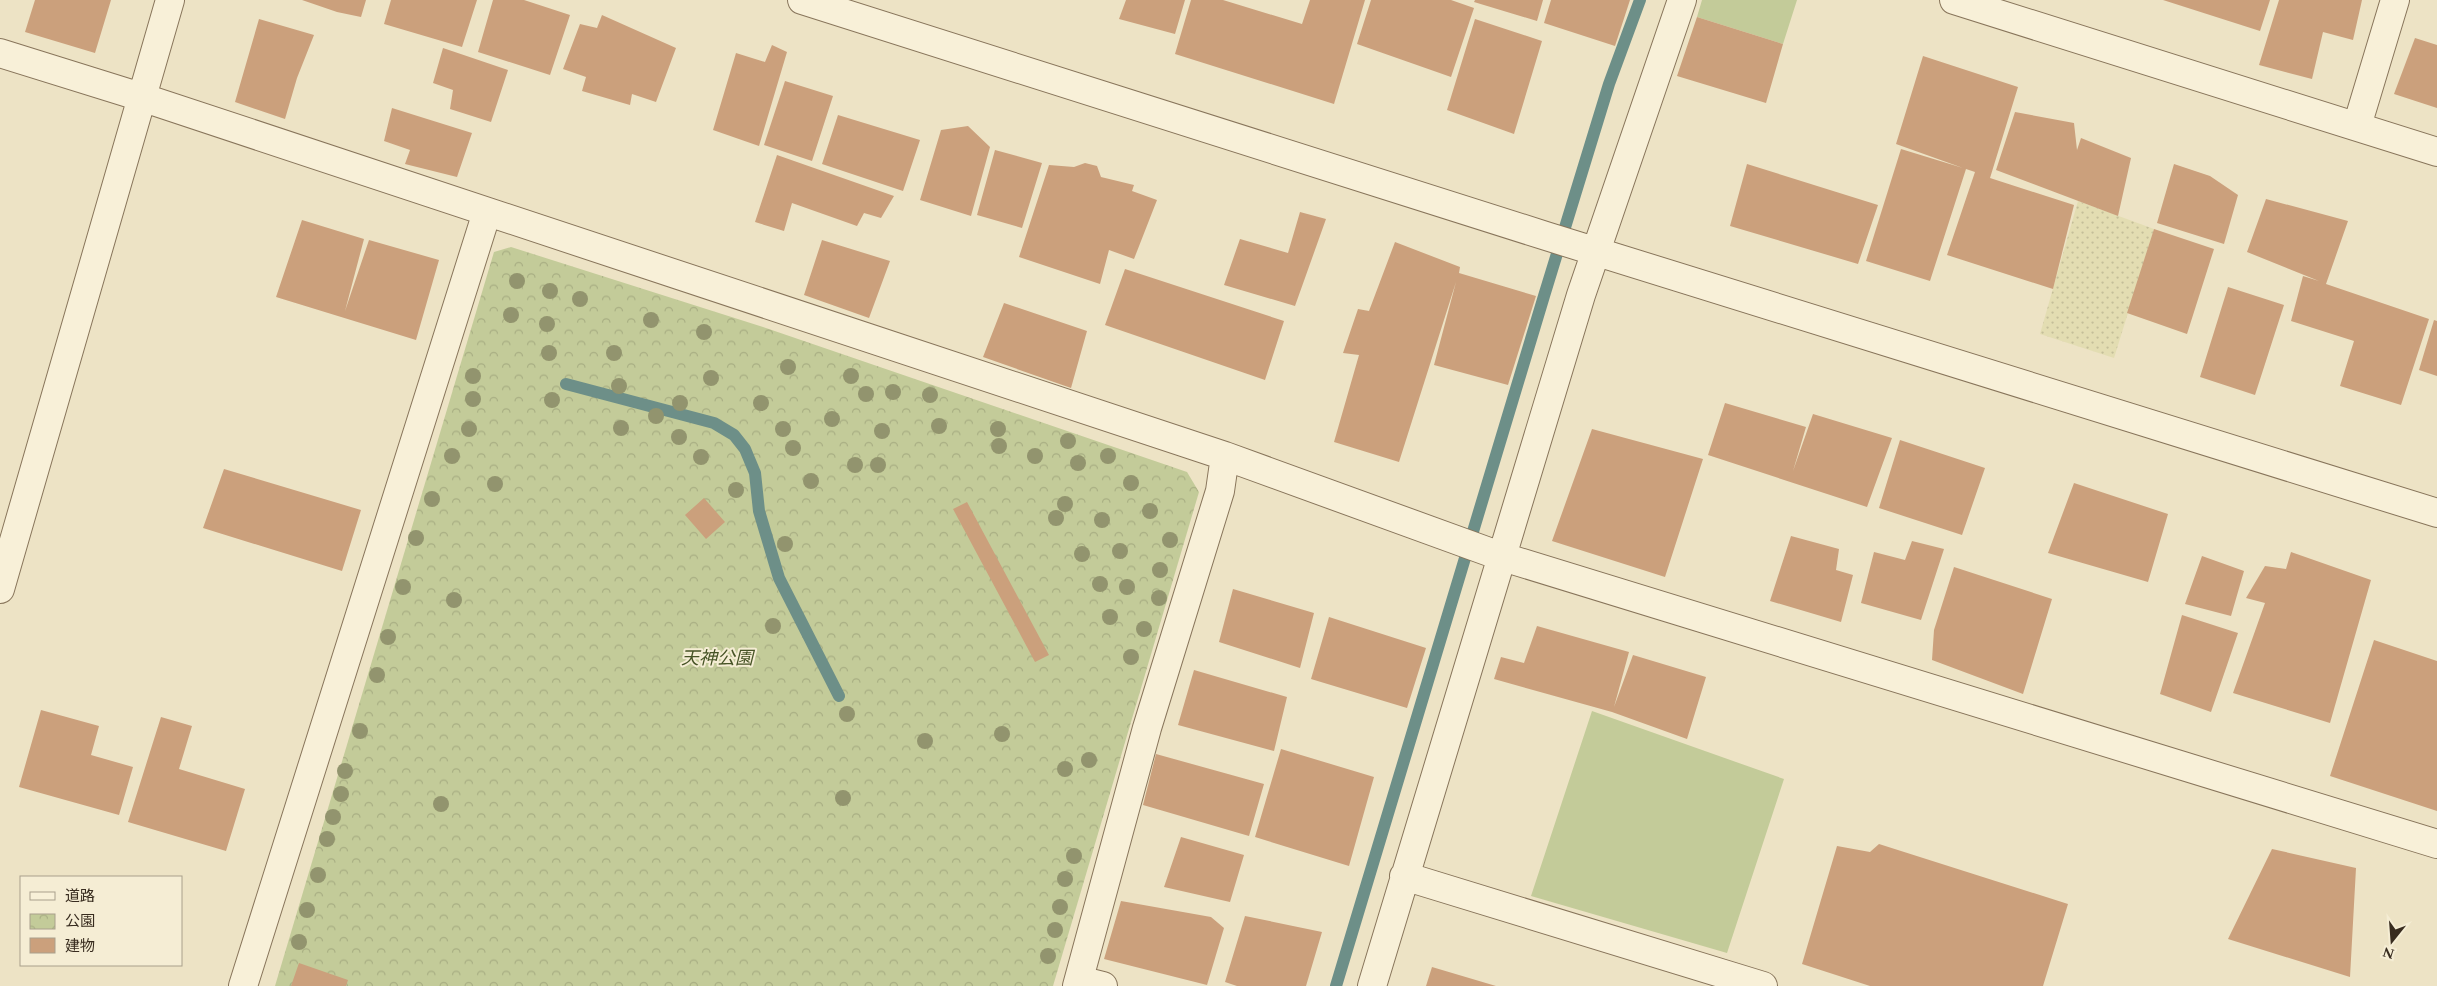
<svg xmlns="http://www.w3.org/2000/svg" width="2437" height="986" viewBox="0 0 2437 986" font-family="Spectral,'Noto Sans JP',serif">
<defs>
<pattern id="farmland-dots" width="8" height="8" patternUnits="userSpaceOnUse" patternTransform="scale(1.25)"><rect width="8" height="8" fill="#e3ddb2"/><path d="M2 2h.1M6 6h.1" fill="none" stroke="#c4be99" stroke-width="1.8" stroke-linecap="round"/></pattern>
<pattern id="park-crowns" width="20" height="18" patternUnits="userSpaceOnUse" patternTransform="scale(1.25)"><rect width="20" height="18" fill="#c3cb99"/><path d="M2 6a3 3 0 1 1 6 0M12 15a3 3 0 1 1 6 0" fill="none" stroke="#a8ae83"/></pattern>
</defs>
<rect width="100%" height="100%" fill="#ede3c5"/>
<path fill="url(#farmland-dots)" d="M2078,201L2154,229L2114,358L2040,334Z"/>
<path fill="#c3cb99" d="M1702,0H1797L1783,44L1697,17Z
M1592,711L1784,779L1727,953L1531,896Z"/>
<path fill="url(#park-crowns)" d="M511,247L763,327L1187,472L1199,492L1053,986H275L494,252Z"/>
<g fill="none" stroke-linecap="round" stroke-linejoin="round">
<path stroke="#6d8f88" stroke-width="12" d="M566,384L714,423L734,435L745,449L755,473L759,511L779,578L839,696
M1336,986L1544,296L1609,84L1640,0"/>
</g>
<path fill="#cba07c" d="M35,0H111L95,53L25,32Z
M302,0H366L361,17L337,12Z
M391,0H477L462,47L384,24Z
M493,0H524L570,15L550,75L478,52Z
M1126,0H1185L1175,34L1119,19Z
M1191,0H1223L1302,24L1310,0H1365L1334,104L1175,54Z
M1371,0H1451L1474,8L1451,77L1357,44Z
M1475,0H1543L1537,21L1474,2Z
M1551,0H1630L1615,46L1544,23Z
M2163,0H2270L2260,31Z
M2279,0H2362L2353,40L2323,32L2312,79L2259,65Z
M602,15L676,48L656,102L632,94L630,105L582,91L586,77L563,69L580,24L597,28Z
M1697,17L1783,44L1766,103L1677,76Z
M259,19L314,35L297,78L285,119L235,102Z
M1475,19L1542,41L1514,134L1447,110Z
M2415,38L2437,45V108L2394,94Z
M772,45L787,52L759,146L713,130L736,53L765,62Z
M443,48L508,70L491,122L450,109L453,90L433,83Z
M1923,56L2018,87L1990,178L2074,205L2053,289L1947,255L1975,172L1966,169L1930,281L1866,261L1901,149L1963,168L1896,144Z
M785,81L833,96L812,161L764,145Z
M392,108L472,133L457,177L405,164L410,150L384,141Z
M2015,112L2074,123L2077,150L2081,138L2131,158L2118,216L1996,170Z
M838,115L920,140L903,191L822,164Z
M968,126L990,147L971,216L920,200L941,130Z
M995,150L1042,163L1022,228L977,215Z
M777,155L894,196L881,218L864,213L857,226L792,203L784,231L755,222Z
M1085,163L1097,166L1101,177L1134,185L1132,191L1157,200L1134,259L1109,250L1100,284L1019,257L1049,165L1074,167Z
M1747,164L1878,205L1858,264L1730,226Z
M2174,164L2210,176L2238,195L2224,244L2157,223Z
M2266,199L2348,221L2326,284L2429,319L2401,405L2340,386L2354,341L2291,321L2303,276L2319,281L2247,252Z
M1300,212L1326,219L1295,306L1224,285L1240,239L1288,253Z
M302,220L364,239L345,311L369,240L439,260L416,340L276,297Z
M2154,229L2214,249L2187,334L2127,313Z
M822,240L890,261L869,318L804,295Z
M1395,242L1460,267L1459,273L1536,296L1508,385L1434,365L1456,282L1399,462L1334,442L1359,355L1343,353L1358,309L1369,311Z
M1125,269L1284,321L1265,380L1105,325Z
M2228,287L2284,305L2255,395L2200,377Z
M1004,303L1087,331L1071,388L983,357Z
M2434,320L2437,321V376L2419,370Z
M1725,403L1806,427L1793,471L1813,414L1892,438L1867,507L1708,455Z
M1592,429L1703,459L1665,577L1552,541Z
M1900,440L1985,468L1962,535L1879,508Z
M224,469L361,510L342,571L203,528Z
M2074,483L2168,514L2148,582L2048,553Z
M704,498L725,522L706,539L685,515Z
M967,502L1049,655L1035,662L953,509Z
M1791,536L1839,549L1836,570L1853,575L1841,622L1770,601Z
M1912,541L1944,549L1921,620L1861,603L1874,552L1905,560Z
M2291,552L2371,580L2330,723L2233,693L2265,603L2246,598L2265,566L2286,569Z
M2202,556L2244,571L2231,616L2185,604Z
M1954,567L2052,599L2023,694L1932,660L1934,630Z
M1233,589L1314,613L1300,668L1219,642Z
M2182,615L2238,633L2211,712L2160,694Z
M1329,617L1426,648L1407,708L1311,679Z
M1537,626L1629,652L1614,707L1633,655L1706,677L1687,739L1612,712L1494,679L1501,657L1524,663Z
M2374,640L2437,661V811L2330,776Z
M1194,670L1287,697L1274,751L1178,725Z
M41,710L99,726L91,755L133,767L119,815L19,787Z
M161,717L192,726L179,769L245,789L226,851L128,822Z
M1281,749L1374,777L1349,866L1255,837Z
M1156,754L1264,784L1249,836L1143,805Z
M1181,837L1244,855L1230,902L1164,887Z
M1879,844L2068,904L2043,986H1870L1802,964L1837,846L1870,852Z
M2272,849L2356,868L2350,977L2228,939Z
M1121,901L1211,917L1224,928L1207,985L1104,959Z
M1245,916L1322,932L1306,986H1237L1225,982Z
M299,963L348,980L346,986H291Z
M1432,967L1496,986H1426Z"/>
<g fill="none" stroke-linecap="round" stroke-linejoin="round">
<g stroke="#88755b" stroke-width="30">
<path id="minor" d="M802,0L1546,236L2437,513
M1954,0L2437,152
M0,53L141,97L1225,456L1503,557L2437,844
M2357,126L2395,0
M0,589L170,0
M1404,876L1763,986
M1079,980L1103,986
M243,986L487,212
M1077,986L1147,728L1220,491L1225,456
M1372,986L1581,295L1682,0"/>
</g>
<use href="#minor" stroke="#f8f0d8" stroke-width="28"/>
</g>
<g fill="#92946e">
<circle cx="517" cy="281" r="8"/>
<circle cx="550" cy="291" r="8"/>
<circle cx="580" cy="299" r="8"/>
<circle cx="511" cy="315" r="8"/>
<circle cx="651" cy="320" r="8"/>
<circle cx="547" cy="324" r="8"/>
<circle cx="704" cy="332" r="8"/>
<circle cx="549" cy="353" r="8"/>
<circle cx="614" cy="353" r="8"/>
<circle cx="788" cy="367" r="8"/>
<circle cx="473" cy="376" r="8"/>
<circle cx="851" cy="376" r="8"/>
<circle cx="711" cy="378" r="8"/>
<circle cx="619" cy="386" r="8"/>
<circle cx="893" cy="392" r="8"/>
<circle cx="866" cy="394" r="8"/>
<circle cx="930" cy="395" r="8"/>
<circle cx="473" cy="399" r="8"/>
<circle cx="552" cy="400" r="8"/>
<circle cx="680" cy="403" r="8"/>
<circle cx="761" cy="403" r="8"/>
<circle cx="656" cy="416" r="8"/>
<circle cx="832" cy="419" r="8"/>
<circle cx="939" cy="426" r="8"/>
<circle cx="621" cy="428" r="8"/>
<circle cx="469" cy="429" r="8"/>
<circle cx="783" cy="429" r="8"/>
<circle cx="998" cy="429" r="8"/>
<circle cx="882" cy="431" r="8"/>
<circle cx="679" cy="437" r="8"/>
<circle cx="1068" cy="441" r="8"/>
<circle cx="999" cy="446" r="8"/>
<circle cx="793" cy="448" r="8"/>
<circle cx="452" cy="456" r="8"/>
<circle cx="1035" cy="456" r="8"/>
<circle cx="1108" cy="456" r="8"/>
<circle cx="701" cy="457" r="8"/>
<circle cx="1078" cy="463" r="8"/>
<circle cx="855" cy="465" r="8"/>
<circle cx="878" cy="465" r="8"/>
<circle cx="811" cy="481" r="8"/>
<circle cx="1131" cy="483" r="8"/>
<circle cx="495" cy="484" r="8"/>
<circle cx="736" cy="490" r="8"/>
<circle cx="432" cy="499" r="8"/>
<circle cx="1065" cy="504" r="8"/>
<circle cx="1150" cy="511" r="8"/>
<circle cx="1056" cy="518" r="8"/>
<circle cx="1102" cy="520" r="8"/>
<circle cx="416" cy="538" r="8"/>
<circle cx="1170" cy="540" r="8"/>
<circle cx="785" cy="544" r="8"/>
<circle cx="1120" cy="551" r="8"/>
<circle cx="1082" cy="554" r="8"/>
<circle cx="1160" cy="570" r="8"/>
<circle cx="1100" cy="584" r="8"/>
<circle cx="403" cy="587" r="8"/>
<circle cx="1127" cy="587" r="8"/>
<circle cx="1159" cy="598" r="8"/>
<circle cx="454" cy="600" r="8"/>
<circle cx="1110" cy="617" r="8"/>
<circle cx="773" cy="626" r="8"/>
<circle cx="1144" cy="629" r="8"/>
<circle cx="388" cy="637" r="8"/>
<circle cx="1131" cy="657" r="8"/>
<circle cx="377" cy="675" r="8"/>
<circle cx="847" cy="714" r="8"/>
<circle cx="360" cy="731" r="8"/>
<circle cx="1002" cy="734" r="8"/>
<circle cx="925" cy="741" r="8"/>
<circle cx="1089" cy="760" r="8"/>
<circle cx="1065" cy="769" r="8"/>
<circle cx="345" cy="771" r="8"/>
<circle cx="341" cy="794" r="8"/>
<circle cx="843" cy="798" r="8"/>
<circle cx="441" cy="804" r="8"/>
<circle cx="333" cy="817" r="8"/>
<circle cx="327" cy="839" r="8"/>
<circle cx="1074" cy="856" r="8"/>
<circle cx="318" cy="875" r="8"/>
<circle cx="1065" cy="879" r="8"/>
<circle cx="1060" cy="907" r="8"/>
<circle cx="307" cy="910" r="8"/>
<circle cx="1055" cy="930" r="8"/>
<circle cx="299" cy="942" r="8"/>
<circle cx="1048" cy="956" r="8"/>
</g>
<g text-anchor="middle" dominant-baseline="central" stroke-width="4" stroke-linejoin="round" paint-order="stroke">
<g font-size="18" font-style="italic" fill="#475426" stroke="#f5edd4">
<text x="717" y="658">天神公園</text>
</g>
</g>
<rect x="20" y="876" width="162" height="90" fill="#f5edd4" stroke="#a9a08c"/>
<rect x="30" y="892" width="25" height="8" fill="#f8f0d8" stroke="#a9a08c"/>
<text x="65" y="901" font-size="15" fill="#382c1f">道路</text>
<rect x="30" y="914" width="25" height="15" fill="url(#park-crowns)" stroke="#a9a08c"/>
<text x="65" y="926" font-size="15" fill="#382c1f">公園</text>
<rect x="30" y="938" width="25" height="15" fill="#cba07c" stroke="#a9a08c"/>
<text x="65" y="951" font-size="15" fill="#382c1f">建物</text>
<g transform="translate(2392 941) rotate(197)" stroke="#f5edd4" stroke-width="4" paint-order="stroke">
<path d="M0-4L9 19L0 12L-9 19Z" fill="#382c1f"/>
<text y="-8" font-size="14" font-weight="bold" text-anchor="middle" fill="#382c1f">N</text>
</g>
</svg>
